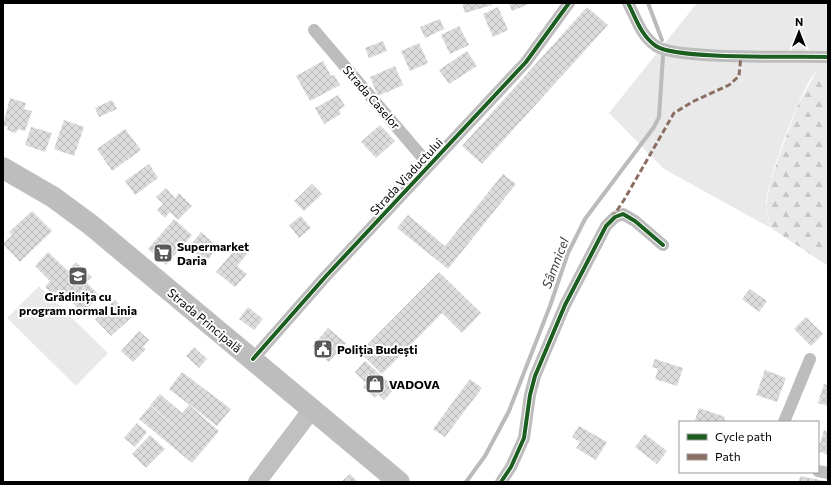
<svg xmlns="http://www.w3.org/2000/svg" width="831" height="485" viewBox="0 0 831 485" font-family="Commissioner,sans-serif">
<defs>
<pattern id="forest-firs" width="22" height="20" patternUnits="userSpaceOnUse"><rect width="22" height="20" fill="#e9e9e9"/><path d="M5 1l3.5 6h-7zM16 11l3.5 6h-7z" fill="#c6c6c6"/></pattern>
<pattern id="building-cross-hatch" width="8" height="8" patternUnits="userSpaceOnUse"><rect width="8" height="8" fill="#dcdcdc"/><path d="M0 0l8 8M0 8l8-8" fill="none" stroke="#bbb"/></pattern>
</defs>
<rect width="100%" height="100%" fill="#fff"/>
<path fill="#e9e9e9" d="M697,3H828V64C825,65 820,68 817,70C802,85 765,185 766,207C767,214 769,221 771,228L664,169L609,113Z
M39,286L108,353L76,386L7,318Z"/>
<path fill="url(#forest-firs)" d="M827,64H828V266L771,228L766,207L770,184L779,156L798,105L817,70Z"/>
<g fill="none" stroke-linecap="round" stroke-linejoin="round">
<path stroke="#bbb" stroke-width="4" d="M648,3L662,40
M466,482L485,456L509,411L550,306L568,253L585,219L654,127L659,117L663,56"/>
</g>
<path fill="url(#building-cross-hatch)" d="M462,3H491L492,5L465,13Z
M509,3H531L512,11Z
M498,7L508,30L493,37L483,14Z
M587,7L608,25L482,164L462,146Z
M440,19L444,29L425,38L420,27Z
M459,26L469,45L450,54L441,35Z
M383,41L387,51L369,58L365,48Z
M419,43L428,63L410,71L401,51Z
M467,51L477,66L449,84L439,70Z
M323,61L331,76L334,75L340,85L310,101L296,76Z
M395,66L403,85L378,96L370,77Z
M338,95L345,106L339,110L341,114L324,124L315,108Z
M10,98L26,103L24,109L32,111L25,131L18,129L16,133L7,130L8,127L3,125Z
M112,100L117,109L99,117L95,108Z
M64,120L84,127L74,156L54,149Z
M380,125L395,141L376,158L361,142Z
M31,127L52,133L45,152L25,145Z
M125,129L141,150L112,171L97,149Z
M149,164L158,178L135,195L125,181Z
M503,174L516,184L448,269L397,228L408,215L445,246Z
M312,184L322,194L304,211L294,201Z
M166,188L175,198L179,193L192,206L178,220L170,212L165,218L157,210L163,204L156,197Z
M32,211L52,231L20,262L3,244L12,235L9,232Z
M301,216L311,228L299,238L289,225Z
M174,219L192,235L166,265L148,249Z
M201,232L218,247L206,262L189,247Z
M237,247L247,254L237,266L247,274L235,287L216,272Z
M48,252L68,271L76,262L92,277L86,282L100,296L83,313L59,290L54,295L45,287L50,281L35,266Z
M439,272L481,313L462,333L442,313L382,374L360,352Z
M750,289L767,301L759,312L742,299Z
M115,300L132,317L111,336L95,319Z
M248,307L263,319L254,330L239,319Z
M806,317L823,334L811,346L794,329Z
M328,328L346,343L329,362L312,347Z
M139,331L149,340L143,347L146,349L133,362L121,351Z
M194,347L207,359L199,368L186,356Z
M655,359L683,368L677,386L655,379L658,369L652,367Z
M365,361L395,388L384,400L378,394L375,398L363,387L366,383L355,372Z
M765,370L786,378L777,402L756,395Z
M182,372L231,409L217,426L169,389Z
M470,379L482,388L445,437L433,429Z
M824,384L828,385V406L818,403Z
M160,394L182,413L189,405L219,431L192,463L139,419L150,406L188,438L150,405Z
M699,408L725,417L724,420L729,422H701L695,420Z
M137,423L147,432L135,447L124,438Z
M579,426L607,442L596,460L576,448L580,442L572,437Z
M824,430L828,432V455L818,451Z
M645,434L667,451L657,464L635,447Z
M150,435L165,449L146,468L132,454Z
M350,474L358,482H341Z
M800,476L825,481V482H799Z"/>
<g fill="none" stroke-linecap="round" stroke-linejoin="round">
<g stroke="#dbdbdb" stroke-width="22">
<path id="trunk" d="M3,168L53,197L91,225L399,482"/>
</g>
<path stroke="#bdbdbd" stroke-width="12" d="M628,3C636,18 641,36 656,46C676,60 797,56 828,57
M314,30L429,165
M253,359L326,276L526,62L569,3
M784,422L810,359
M818,471L828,473
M501,482L511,467L524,438L530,395L535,376L565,305L606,226L615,217L623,214L635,221L663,245"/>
<path stroke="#c0c0c0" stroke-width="18" d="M257,482L313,408"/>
<use href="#trunk" stroke="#bdbdbd" stroke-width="21"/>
<path stroke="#8d6e63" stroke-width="3" stroke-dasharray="6 3" stroke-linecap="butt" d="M612,218L624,200L674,113L694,101L729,85L739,76L741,55"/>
<g stroke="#fff" stroke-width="6">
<path id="cycleway" d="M628,3C636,18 641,36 656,46C676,60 797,56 828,57
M253,359L326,276L526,62L569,3
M501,482L511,467L524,438L530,395L535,376L565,305L606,226L615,217L623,214L635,221L663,245"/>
</g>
<use href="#cycleway" stroke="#1b5e20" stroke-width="4"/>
</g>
<defs>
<g id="supermarket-square" transform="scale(1)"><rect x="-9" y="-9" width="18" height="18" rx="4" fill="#595959" stroke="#fff"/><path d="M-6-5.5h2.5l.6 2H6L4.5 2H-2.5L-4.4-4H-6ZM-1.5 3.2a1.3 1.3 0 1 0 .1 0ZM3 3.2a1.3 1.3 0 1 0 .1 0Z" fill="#fff"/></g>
<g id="school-square" transform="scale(1)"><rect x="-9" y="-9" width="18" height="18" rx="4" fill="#595959" stroke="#fff"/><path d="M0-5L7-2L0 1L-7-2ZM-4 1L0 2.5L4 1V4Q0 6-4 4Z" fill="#fff"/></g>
<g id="civic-square" transform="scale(1)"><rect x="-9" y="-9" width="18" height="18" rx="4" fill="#595959" stroke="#fff"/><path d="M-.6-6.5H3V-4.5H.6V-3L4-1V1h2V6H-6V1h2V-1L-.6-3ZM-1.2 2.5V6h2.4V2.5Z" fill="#fff"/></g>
<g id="shop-square" transform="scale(1)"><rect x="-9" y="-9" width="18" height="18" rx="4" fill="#595959" stroke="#fff"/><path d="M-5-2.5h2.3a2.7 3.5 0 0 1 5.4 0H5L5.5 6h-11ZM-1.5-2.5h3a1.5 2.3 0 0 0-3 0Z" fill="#fff"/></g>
</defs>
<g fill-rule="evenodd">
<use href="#supermarket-square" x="163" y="253"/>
<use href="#school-square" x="78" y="276"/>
<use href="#civic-square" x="323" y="349"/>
<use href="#shop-square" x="375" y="384"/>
</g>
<g text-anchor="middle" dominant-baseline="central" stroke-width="4" stroke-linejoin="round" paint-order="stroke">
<g font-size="12" fill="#000" stroke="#fff">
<text transform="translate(372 97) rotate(49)">Strada Caselor</text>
<text transform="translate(406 176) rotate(-47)">Strada Viaductului</text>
<text transform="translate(205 320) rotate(40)">Strada Principală</text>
</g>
<g font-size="12" font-weight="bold" fill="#000" stroke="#fff" text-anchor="start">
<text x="177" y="246">Supermarket<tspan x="177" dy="14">Daria</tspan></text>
<text x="78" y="296" text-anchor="middle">Grădinița cu<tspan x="78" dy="14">program normal Linia</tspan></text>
<text x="337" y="349">Poliția Budești</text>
<text x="389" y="384">VADOVA</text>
</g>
<g font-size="13" font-style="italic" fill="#3f3f3f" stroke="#fff">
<text transform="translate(555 263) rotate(-69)">Sâmnicel</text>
</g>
</g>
<rect width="831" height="485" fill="none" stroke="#000000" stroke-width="8"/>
<rect x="679" y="421" width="140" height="52" fill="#ffffff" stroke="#999999"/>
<rect x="687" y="434" width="20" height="6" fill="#1b5e20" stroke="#999999"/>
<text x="715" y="441" font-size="12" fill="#000000">Cycle path</text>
<rect x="687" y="454" width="20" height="6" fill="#8d6e63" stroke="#999999"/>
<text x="715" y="461" font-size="12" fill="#000000">Path</text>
<g transform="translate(799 32)" stroke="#ffffff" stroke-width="3" paint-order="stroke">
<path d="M0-3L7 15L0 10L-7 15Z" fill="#000000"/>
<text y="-6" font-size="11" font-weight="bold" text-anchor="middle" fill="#000000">N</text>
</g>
</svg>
